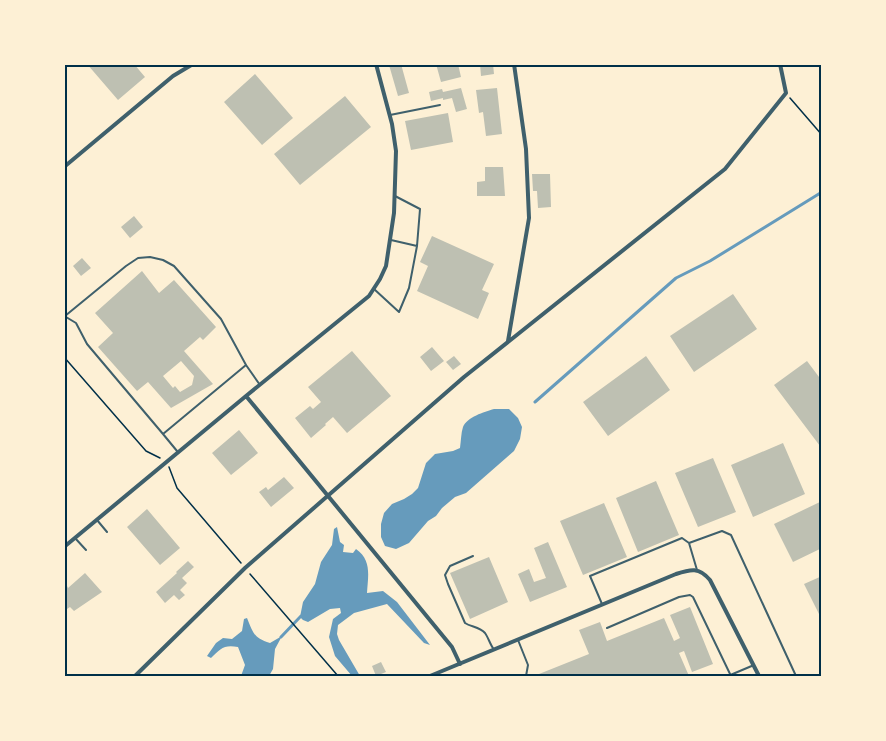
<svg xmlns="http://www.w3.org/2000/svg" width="886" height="741" viewBox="0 0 886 741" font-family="Merriweather,serif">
<rect width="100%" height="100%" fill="#fdf0d5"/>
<path fill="#669bbc" d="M494,409H509L518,418L522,427L520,439L514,451L466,493L455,497L442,508L436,516L428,521L409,543L396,549L385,546L381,537V524L384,513L392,504L404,499L412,494L418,488L426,463L435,454L453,451L460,448C461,441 461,433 463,427C467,417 484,412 494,409Z
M337,527L340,542L344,545L343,552L353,553L356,549C372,560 368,576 367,593L383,591L397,602L430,645L424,643L387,604L354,613L338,625L337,634L339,640L360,676H352L335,656L329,637L333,619L341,613L340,608L330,609L308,622L303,620L300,617L303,602L315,584L321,562L332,545L334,529Z
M247,618C253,633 254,638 270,643L282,636L275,649L273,669L269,676H241L245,665L238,647C224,644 220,649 211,658L207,656L216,643L223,638L232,639L242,631L244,619Z"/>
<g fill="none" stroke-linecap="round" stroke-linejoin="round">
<path stroke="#669bbc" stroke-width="3" d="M535,402L676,278L710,261L822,192
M281,637L301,616"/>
</g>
<path fill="#bec0b2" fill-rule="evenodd" d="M87,64H134L145,77L118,100Z
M392,64H401L409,93L398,96L389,65Z
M436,64H458L461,77L441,82Z
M480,64H493L494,74L481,76Z
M255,74L293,118L262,145L224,102Z
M461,88L467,109L456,112L452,98L443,100V98L431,101L429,92L442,89L443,92Z
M497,88L502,134L486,136L483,112L479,113L476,90Z
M345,96L371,127L300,185L274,154Z
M448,113L453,142L411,150L405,121Z
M485,167H503L505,196H477V182L485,181Z
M532,174H550L551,207L538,208L537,191H533Z
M134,216L143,227L130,238L121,227Z
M432,236L494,264L482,290L489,293L478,319L417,291L428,266L420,262Z
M82,258L91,268L81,276L73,266Z
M142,271L159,293L174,280L216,327L203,340L200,337L184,351L213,384L171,408L148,382L137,391L98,347L113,333L95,313ZM181,361L194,376L192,385L180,392L175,386L173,388L163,376Z
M733,294L757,329L694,372L670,336Z
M432,347L444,361L431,371L420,357Z
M352,351L391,396L347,433L333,417L325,424L326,425L311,438L295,418L310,406L313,409L321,402L308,387Z
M454,356L461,364L453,370L446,362Z
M646,356L670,390L608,436L583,402Z
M807,361L822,381V445L820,446L774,385Z
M239,430L258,453L231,475L212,453Z
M783,443L805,494L753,517L731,465Z
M713,458L736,512L698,527L675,473Z
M284,477L294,488L271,507L259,492L266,487L268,490Z
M656,481L679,535L638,552L616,498Z
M822,501V548L793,562L774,524Z
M604,503L627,557L583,575L560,521Z
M147,509L180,548L160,565L127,527Z
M548,542L567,587L530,602L518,574L529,569L534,582L546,578L534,548Z
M489,557L508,602L470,619L450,573Z
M188,561L194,567L182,578L187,583L180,590L185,595L179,600L174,595L165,603L156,592L177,573L176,572Z
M85,573L102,592L74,611L70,607L64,611V588L67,586L68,588Z
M822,576V620L804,584Z
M690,607L713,664L692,672L684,651L679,653L689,676H534L589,654L579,630L600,622L607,641L664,618L674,641L680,638L670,615Z
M381,662L386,672L376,676L372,666Z"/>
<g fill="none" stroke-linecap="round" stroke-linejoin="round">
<path stroke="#003049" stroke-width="1.5" d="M790,98L822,135
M64,357L146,451L160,458
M169,467L177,488L241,563
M250,574L338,676"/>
<path stroke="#3f606c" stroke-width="2" d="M390,115L440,105
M395,196L420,209L417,246
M374,289L399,312L409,288L417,246L391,240
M65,316L126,266L138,258L150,257L163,260L174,266L221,319L246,365L260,385
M66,317L76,323L87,344L163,434
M177,451L163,434L246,365
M97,520L107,532
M75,538L86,550
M689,543L722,531L731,535L796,676
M473,556L450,566L445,575L448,584L465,623C471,627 480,627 485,633C488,637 490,644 493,648
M602,604L590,576L682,538L689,543L697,570
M607,628L679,597L690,595L693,597L731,676
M518,640L528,665L526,676
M728,676L754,665"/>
<path stroke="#3f606c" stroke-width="4" d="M64,167L173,76L193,64
M508,341L529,218L526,149L514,64
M246,396L452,647L460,664
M64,547L246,396L369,296L380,279L386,266L394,213L395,183L396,151L392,124L376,64
M135,676L245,568L464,377L725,169L786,93L780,64
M430,676L676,574C691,569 699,567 710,580L759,676"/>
</g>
<rect width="886" height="741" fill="none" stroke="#fdf0d5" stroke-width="132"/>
<rect x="66" y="66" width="754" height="609" fill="none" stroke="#003049" stroke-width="2"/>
</svg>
